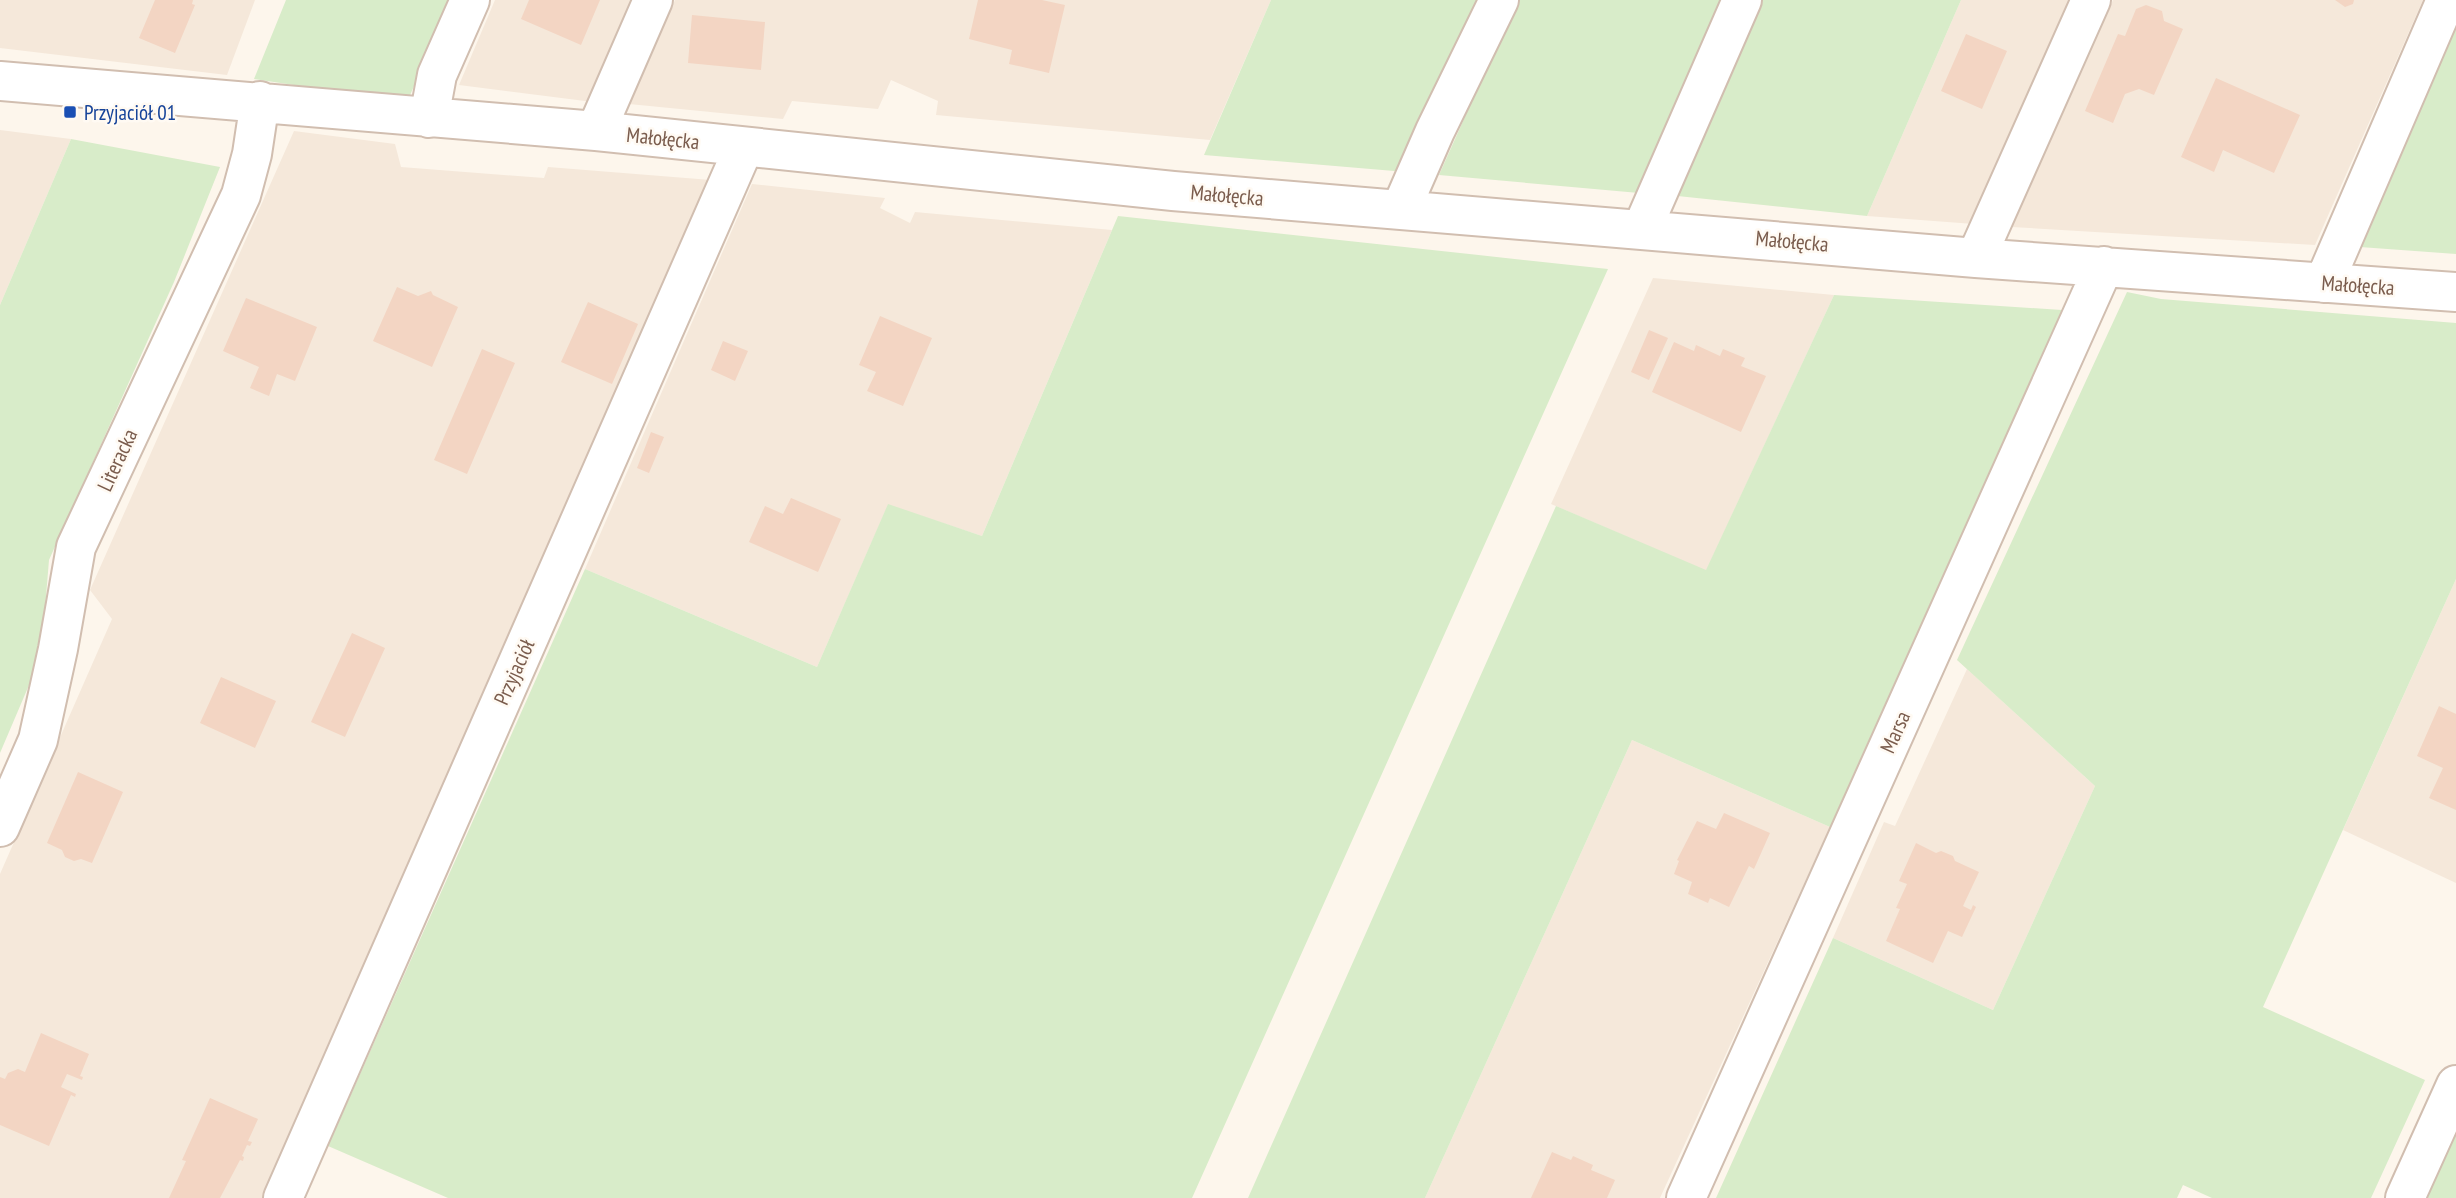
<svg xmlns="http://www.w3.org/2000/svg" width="2456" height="1198" viewBox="0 0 2456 1198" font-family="'PT Sans Narrow',sans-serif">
<rect width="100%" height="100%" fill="#fdf6ec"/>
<path fill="#f5e8da" d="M0,0H255L227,75L0,48Z
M495,0H637L593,102L459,85Z
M675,0H1271L1210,140L936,115L938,101L891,80L878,109L792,101L783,119L629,104Z
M1961,0H2074L1974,224L1867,216Z
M2113,0H2423L2315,245L2012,227Z
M0,130L71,139L0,305Z
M294,131L395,144L401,167L544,178L548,167L711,180L263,1198H0V874L112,619L90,590Z
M752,184L885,198L880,208L910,223L915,212L1112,230L982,536L888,505L817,667L585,569Z
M1653,278L1834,295L1706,571L1551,504Z
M2456,579V883L2343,830Z
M1967,669L2095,786L1993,1010L1833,938L1884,822L1895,826Z
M1632,740L1830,827L1660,1198H1425Z"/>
<path fill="#d8ecc9" d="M286,0H452L407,102L254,79Z
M1271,0H1482L1406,172L1204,155Z
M1517,0H1727L1639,193L1439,175Z
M1756,0H1961L1867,216L1668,195Z
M2456,21V254L2360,247Z
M71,139L220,167L174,282L49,560L41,657L0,753V305Z
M1118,216L1608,269L1192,1198H448L328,1146L585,569L817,667L888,504L982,536Z
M2127,292L2161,299L2456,323V579L2263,1007L2425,1080L2371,1198H2212L2183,1185L2177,1198H1716L1833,938L1993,1010L2095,786L1957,660Z
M1834,295L2062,310L1830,827L1632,740L1425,1198H1248L1556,506L1706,570Z
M2456,1131V1198H2426Z"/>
<path fill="#f3d5c3" d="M155,0H193L192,4L195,5L175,53L139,38Z
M529,0H600L581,45L521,19Z
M978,0H1042L1065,5L1049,73L1009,64L1012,50L969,39Z
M2335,0H2354L2353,4L2345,7Z
M2146,5L2162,11L2164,21L2183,29L2154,95L2139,89L2125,94L2113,123L2085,111L2118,34L2125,36L2136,9Z
M692,15L765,22L761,70L688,63Z
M1966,34L2007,51L1982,109L1941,91Z
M2216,78L2300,115L2274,173L2223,150L2214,172L2181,157Z
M397,287L418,296L431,291L433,295L458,307L432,367L373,341Z
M246,298L317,327L295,381L277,374L269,396L250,388L259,367L223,351Z
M588,302L638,324L612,384L561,362Z
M880,316L932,338L903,406L867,391L876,372L859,365Z
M1649,330L1668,338L1649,380L1631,372Z
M723,341L748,351L735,381L711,370Z
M1674,342L1694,351L1696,345L1720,356L1723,349L1745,358L1741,366L1766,376L1741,432L1652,392Z
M482,349L515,363L467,474L434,460Z
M651,432L664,437L649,473L637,468Z
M791,498L841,519L818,572L749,542L765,506L783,514Z
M352,633L385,648L345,737L311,722Z
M221,677L276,701L255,748L200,723Z
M2439,706L2456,714V810L2429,798L2443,768L2417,756Z
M78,772L123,792L92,863L81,859L74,861L65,857L62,850L47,843Z
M1724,813L1770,833L1754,869L1749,866L1729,907L1710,898L1708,903L1688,894L1692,882L1674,874L1679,861L1677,860L1697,821L1716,829Z
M1916,843L1936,853L1941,851L1953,856L1955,861L1979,872L1963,906L1971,910L1973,905L1976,907L1962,937L1948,931L1933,963L1886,941L1900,909L1896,908L1907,884L1899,881Z
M41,1033L89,1054L80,1076L83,1077L82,1080L67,1074L61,1087L76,1094L75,1097L71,1095L49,1146L0,1125V1077L5,1079L8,1073L18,1069L25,1072Z
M210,1098L258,1119L248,1141L252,1142L250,1146L247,1145L242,1156L244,1157L243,1161L240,1160L220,1198H169L186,1161L182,1160Z
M1552,1152L1571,1160L1573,1156L1593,1165L1591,1170L1615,1180L1607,1198H1531Z"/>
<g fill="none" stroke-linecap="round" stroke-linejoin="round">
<g stroke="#d1beb0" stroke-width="42">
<path id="minor" d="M0,81L596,131L1173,191L1976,258L2456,292
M429,118L437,75L470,0
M596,131L653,0
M1401,209L1435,131L1499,0
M1642,229L1742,0
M1976,258L2091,0
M2324,283L2446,0
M0,827L38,740L58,649L76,547L241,195L252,154L260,101
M283,1198L744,147
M1686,1198L2104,266
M2405,1198L2456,1085"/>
</g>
<use href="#minor" stroke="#fff" stroke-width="38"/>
</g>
<rect fill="#1a4fb4" stroke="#fffaf3" stroke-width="2.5" x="63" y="105" width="14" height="14" rx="3.5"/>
<g text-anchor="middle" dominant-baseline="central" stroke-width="5" stroke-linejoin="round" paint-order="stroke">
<g font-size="21" fill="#164399" stroke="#fffaf3" text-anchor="start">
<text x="84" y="112">Przyjaciół 01</text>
</g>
<g font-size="21" fill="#7a5c4d" stroke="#fffaf3">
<text transform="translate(663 138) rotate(6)">Małołęcka</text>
<text transform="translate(1227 195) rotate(5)">Małołęcka</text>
<text transform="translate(1792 241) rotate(5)">Małołęcka</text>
<text transform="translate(2358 285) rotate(4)">Małołęcka</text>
<text transform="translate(117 460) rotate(-65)">Literacka</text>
<text transform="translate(514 672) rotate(-66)">Przyjaciół</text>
<text transform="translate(1895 732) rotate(-66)">Marsa</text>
</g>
</g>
</svg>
